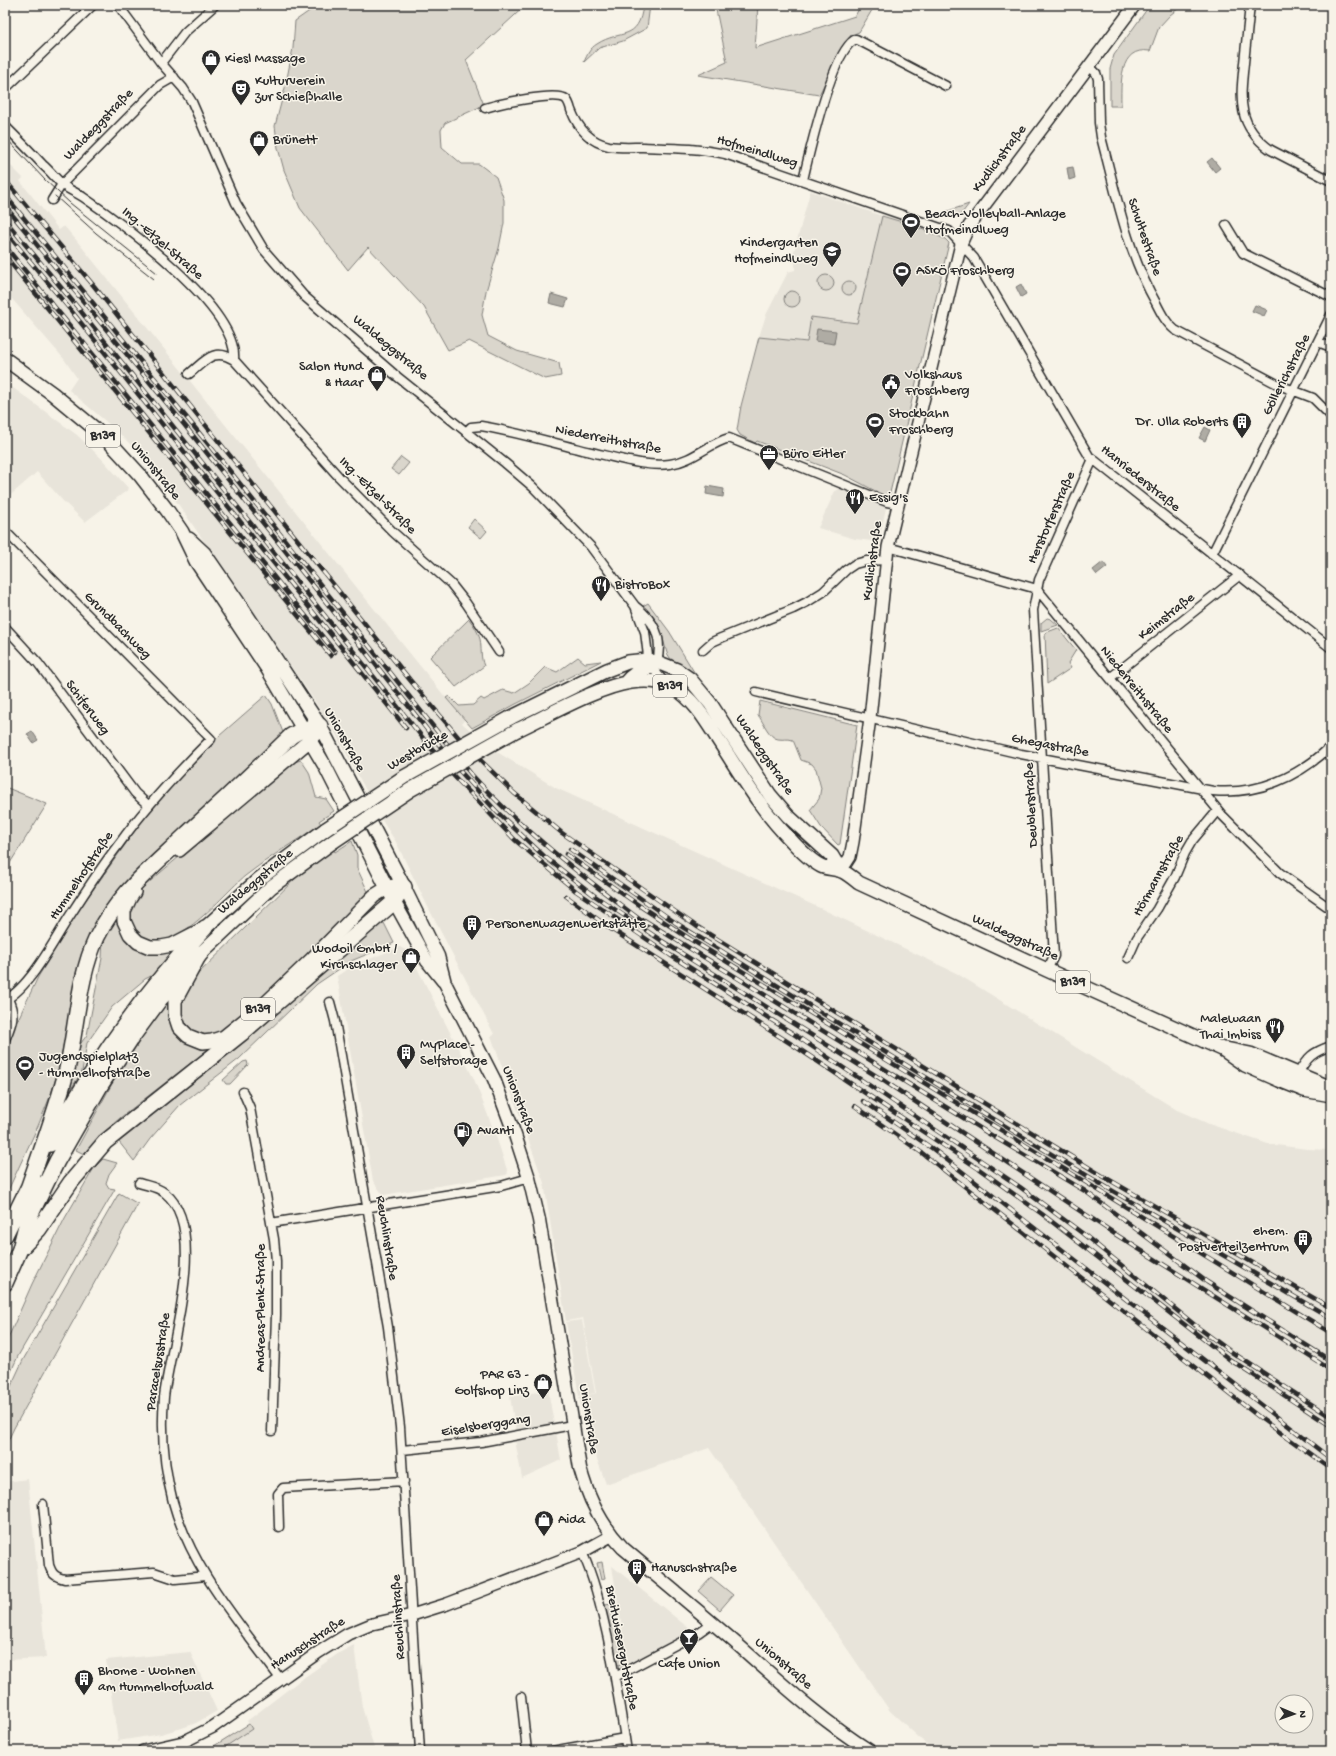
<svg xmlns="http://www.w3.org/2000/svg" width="1336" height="1756" viewBox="0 0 1336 1756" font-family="'Gochi Hand',sans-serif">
<rect width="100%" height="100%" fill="#f7f3e8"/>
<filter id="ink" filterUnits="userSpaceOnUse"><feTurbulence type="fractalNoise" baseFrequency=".025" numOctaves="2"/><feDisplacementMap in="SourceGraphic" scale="8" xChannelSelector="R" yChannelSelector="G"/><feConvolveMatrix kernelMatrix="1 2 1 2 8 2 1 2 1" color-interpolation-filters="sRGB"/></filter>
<g filter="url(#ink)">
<path fill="#e8e4da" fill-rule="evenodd" d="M5,160L23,178L20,181L59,230L64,226L77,241L446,698L465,719L462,723L464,725L497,752L556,788L822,909L956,973L1177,1110L1209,1124L1268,1144L1307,1149L1331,1150V1751H934L890,1711L709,1448L606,1484L591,1442L579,1397L596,1393L583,1318L566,1321L544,1183L491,1036L494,1034L429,909L396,842L383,822L332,727L306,688L165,485L138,452L117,431L69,390L77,378L64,359L6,292L5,289ZM1282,1702H1306V1726H1282Z
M811,191L882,216L857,323L811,317L807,342L759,337L766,315L788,272L795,270V263L792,259L810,192Z
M5,382L77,435L101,458L129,489L85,522L63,501L37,472L5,500Z
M841,487L852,489L886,508L879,540L872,541L855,539L818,528L835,491Z
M400,947L407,951L414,962L474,1079L497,1139L508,1173L506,1175L383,1195L373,1181L337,976L352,966Z
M582,1320L595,1393L579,1396L566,1322Z
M548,1390L554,1424L516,1431L510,1397Z
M556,1432L561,1460L522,1478L515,1440Z
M28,1479L46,1658L5,1660V1482Z
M612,1566L686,1626L692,1630L628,1666Z
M354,1645L362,1707L374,1748L370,1751H205L249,1724L247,1721L299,1681L339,1653Z
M190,1652L217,1711L196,1723L182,1728L161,1734L118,1741L106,1660Z
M611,1746L612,1751H582Z"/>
<path fill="#dad6cc" stroke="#82807c" d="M318,5H526L466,60L484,105L445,123L441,130L442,147L462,164H479L496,177L504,200V223L499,248L486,291L482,315L488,336L517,351L559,363L561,376L545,379L469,341L448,350L424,307L368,247L348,270L300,208L284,170L278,148L275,126L285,88L293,48L295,21Z
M643,5H650L647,28L623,41L599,48L584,62C587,55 590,48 597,44C620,29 639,42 643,5Z
M715,5H758L755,48L855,16L861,5H875L859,32L851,35L843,46L819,95L698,75L727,62Z
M1150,5H1183L1170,15L1159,27L1150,51C1118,46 1121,85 1121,106H1110V69L1114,55Z
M969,204L959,217L945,213V212Z
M882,216L912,225L945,239L949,243L889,497L883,495L845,475L757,441L755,443L740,435L737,430L741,406L759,337L807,342L811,317L857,323Z
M818 283a8 8 0 1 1 16 0a8 8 0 1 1-16 0Z
M842 288a7 7 0 1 1 14 0a7 7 0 1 1-14 0Z
M784 299a8 8 0 1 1 16 0a8 8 0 1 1-16 0Z
M401,457L409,463L399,475L391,469Z
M474,519L487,531L481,538L468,527Z
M648,603L669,631L699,680L670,658L667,653L661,632L643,606Z
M1047,618L1051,619L1058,625L1041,631V623Z
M469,619C474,625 478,632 480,639C482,649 480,657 484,666L456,687L430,657Z
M1058,628L1076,650L1068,663L1071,668L1047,684L1045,633Z
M578,657L585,663L601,661L514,705L472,728L446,698L449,696L459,706L473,705L481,698L484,700L503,690L514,693L529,683L545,667L557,672Z
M266,695L272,704L284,735L138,873L73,991L59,1069L51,1094L38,1126L5,1197V1054L14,1028L38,977L80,908L144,818L172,784L219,736Z
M760,701L857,725L840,844L838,845L821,827L810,810L819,799L821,788L816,769L812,764L801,760L793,740C787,738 784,740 778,739C769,738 763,721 758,715Z
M301,760L309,772L316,797L326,799L334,811L319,821L321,824C296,841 269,857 245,876C223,894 173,958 142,937C137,934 132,927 130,921C128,909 133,899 140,890L234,810L294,762Z
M5,787L47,804L5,871Z
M352,841L357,855V868L369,894L273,990L216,1035L200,1036L189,1029L181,1014V1004L195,977L303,871L333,849L335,852Z
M117,913C119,930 129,950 148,953C156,954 166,952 174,951L155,974L145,979L112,1007L87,1043L82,1071L68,1094L78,1047L87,1035L102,958L103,938Z
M378,923H384L394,943L351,961L317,984L239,1059L180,1105L150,1139L134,1161L119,1142L253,1035Z
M170,996L175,1031C183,1043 196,1048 210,1048L120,1118L102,1134L84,1154L76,1150L126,1058Z
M247,1061L248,1065L230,1084H226L223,1080L243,1062Z
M103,1159L117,1163L109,1174L106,1183L109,1188L115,1189L18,1356L5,1385V1345L32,1284L65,1218L94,1168Z
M119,1193L138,1204L14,1428L5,1447V1399L23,1360Z
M602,1562L605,1579L601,1580L597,1563Z
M711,1577L733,1595L720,1610L698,1591Z
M612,1604L624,1664L617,1665L605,1605Z
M249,1724L252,1729L219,1751H206Z"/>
<path fill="#afaca4" stroke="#7a7874" d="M1212,158L1220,168L1215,172L1207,162Z
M1073,167L1075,178L1069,180L1067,168Z
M1021,284L1026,294L1021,297L1016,287Z
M551,294L568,299L565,307L549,303Z
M1255,305L1267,310L1264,316L1252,311Z
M817,329L836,331L834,344L815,341Z
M1205,427L1210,430L1205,441L1199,438Z
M707,486L724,489L723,497L706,494Z
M1103,562L1107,567L1097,575L1093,570Z
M32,731L38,740L33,743L27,734Z"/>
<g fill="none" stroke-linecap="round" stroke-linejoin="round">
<g stroke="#2b2b2b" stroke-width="11">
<path id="minor" d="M118,5L161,63L183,88L192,102L236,203L264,250L304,296L394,374L505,463L533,487L591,547L635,606L645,632L649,664L665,683
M1250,5C1248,24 1246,44 1244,63C1240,100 1237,126 1271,150L1331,181
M161,63L185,32L215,5
M1089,66L1096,73L1098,79L1099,123L1101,137C1116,193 1127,252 1156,303C1161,313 1166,323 1175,330L1279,385L1313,398L1331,416
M5,89L93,5
M485,108C498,104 556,91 566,99C569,102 570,106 571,110C578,128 590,142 609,146C620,148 632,147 643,147C671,148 698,148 725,154L949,231L974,258L1089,456L1331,648
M5,126C18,139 31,152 43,165C50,171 56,179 63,185C69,190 77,193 83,197C123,224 239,309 234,360
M803,180C809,154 833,48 856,39L946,86
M52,200L62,184L160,85L174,77
M1226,225L1243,253L1331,297
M1318,342L1331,347
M189,374C205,361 214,347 234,360L339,477L393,532L451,584L466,603L499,652
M466,432L471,427L481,426C523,433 563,446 604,455C625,460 649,467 670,464C693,461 708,444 729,438L887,502L898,504
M5,531L211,739C178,772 146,806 119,844C101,867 85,892 69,917C54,941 30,987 5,1000
M888,547L1037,589L1222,815L1280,873L1331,909
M1212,554L1331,315
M635,606C655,621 663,638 657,662
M5,627L38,663L135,793L148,805
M703,650L712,642L721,638L793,609L807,602L823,592L846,570L855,564L866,561L887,560
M1110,678L1240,575
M756,692L1021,754L1213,791C1258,795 1299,777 1331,746
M1128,958L1137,938L1157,909L1175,877L1185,853L1192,841L1218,810
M1047,970L1054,956L1033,610L1039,580L1093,459
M330,1002L335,1021L388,1327L400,1427L420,1751
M5,1040C12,1023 16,1015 8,999
M1298,1074C1307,1057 1313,1052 1331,1046
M243,1092L250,1108L274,1239L276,1261V1315L272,1431
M139,1183C148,1186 158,1187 165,1193C210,1228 169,1349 164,1397C161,1433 164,1468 173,1502C192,1571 240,1623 281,1680
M271,1223L501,1186L529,1178
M402,1450L481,1442L572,1425
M43,1504L49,1565C52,1574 55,1577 65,1579L154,1572L175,1579L206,1576
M279,1527L278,1494L283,1488L404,1481
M582,1552C595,1580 601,1609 608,1639C615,1676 621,1714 627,1751
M615,1677L698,1633L712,1623
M521,1697L527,1751
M552,1751L625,1738"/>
</g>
<g stroke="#2b2b2b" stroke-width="14">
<path id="tertiary" d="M841,871L850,857L853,842L870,718L888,547L961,244L969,226L1135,5
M143,1751L183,1742L213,1727L319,1652L348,1634L372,1624L412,1615L447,1604L582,1552L611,1536"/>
</g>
<g stroke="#2b2b2b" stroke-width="15">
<path id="secondary" d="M404,887L438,956L445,983L494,1079L515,1135L529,1178L539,1220L580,1468C588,1498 601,1525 623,1548C661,1580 700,1612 737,1644C780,1682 822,1721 870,1751
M390,894L427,961L443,981"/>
</g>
<g stroke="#2b2b2b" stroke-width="16">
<path id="primary" d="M5,359L53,394L106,438L140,475L167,510L182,532L196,561L267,668L325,766L387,888
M189,539L204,553L244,611L320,726L404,887
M625,683C637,668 645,672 657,662
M510,718L607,670L628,662L647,660L657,662L677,670L690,679L710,703L770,795L788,816L832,856L841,871
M517,730C549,715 597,687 631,682C645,680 661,681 673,687C696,700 709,726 723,747C743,778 762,811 789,838C798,848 809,860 821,866C827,869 835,868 842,871C848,874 854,879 859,883L1047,970L1222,1049L1245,1065L1279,1080L1304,1090L1331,1095
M334,841L271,887L201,953L175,1001V1015L179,1027L188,1036L203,1042L212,1041L224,1037L266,1003L310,961L374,896L387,888L394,886
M179,850L310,740L315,734
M134,892L130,898L124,911V921L130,934L138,942L150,947H161L172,945L205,928L259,879L326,829
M1226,1049L1250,1054L1331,1088"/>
</g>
<g stroke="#2b2b2b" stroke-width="18">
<path id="motorway" d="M50,1144C93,1065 143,993 205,928
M29,1186C42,1148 57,1109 67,1069C77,1026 78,977 97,937C119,892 153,867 188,833C223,801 257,769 291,736L303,729L320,726
M5,1235L33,1178
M20,1249L39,1229L71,1182L105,1142L242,1033L394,902L404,887
M5,1283L20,1249L27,1222L57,1161L100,1086L132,1037L160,999L201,953"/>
</g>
<use href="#minor" stroke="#f7f3e8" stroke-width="8"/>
<use href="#tertiary" stroke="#f7f3e8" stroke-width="11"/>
<use href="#secondary" stroke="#f7f3e8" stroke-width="12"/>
<use href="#primary" stroke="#f7f3e8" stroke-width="13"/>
<use href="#motorway" stroke="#f7f3e8" stroke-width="15"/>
<path stroke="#2b2b2b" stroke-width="1" d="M5,137L45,180L70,203L157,273
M55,196L96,233L154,279"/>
<g stroke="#2b2b2b" stroke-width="4.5">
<path id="rail" d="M5,180L94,286L410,680L465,745L514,793L562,833L696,926L1101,1175L1331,1308
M5,195L222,461L471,774C524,832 585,878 647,925
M5,206L170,407L315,588L459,770L497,812L545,857L595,896L662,941L878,1077L1115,1234L1331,1370
M5,220L79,309L451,773L515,840L576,891L670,955L792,1033L1020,1187L1082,1233L1196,1326L1230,1351L1331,1417
M5,231L73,313L406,728
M5,246L335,652
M5,256L331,656
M570,849L676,923L987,1115L1106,1187L1331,1318
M566,854L640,906L690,939L1331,1333
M566,896L611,929L793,1045L979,1169L1042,1214L1229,1359L1331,1426
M644,920L991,1135L1085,1191L1207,1282L1331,1361
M863,1101L933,1149L1331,1459
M855,1106L922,1153L1263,1420L1331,1469"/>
</g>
<use href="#rail" stroke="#f7f3e8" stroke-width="3" stroke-dasharray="9" stroke-linecap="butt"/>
<g stroke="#2b2b2b" stroke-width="16" stroke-linecap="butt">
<path id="primary-bridge" d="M326,829L404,777L510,718
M334,841L410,790L517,730"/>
</g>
<use href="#primary-bridge" stroke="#f7f3e8" stroke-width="13"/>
</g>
</g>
<defs>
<g id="shop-pin" transform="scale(1)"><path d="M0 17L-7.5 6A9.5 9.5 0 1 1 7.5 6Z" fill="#2b2b2b" stroke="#f7f3e8"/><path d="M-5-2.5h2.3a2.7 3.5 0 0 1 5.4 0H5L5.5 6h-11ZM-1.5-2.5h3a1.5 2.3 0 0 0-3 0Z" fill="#fff"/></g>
<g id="theatre-pin" transform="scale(1)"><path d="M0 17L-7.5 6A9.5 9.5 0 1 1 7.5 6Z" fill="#2b2b2b" stroke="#f7f3e8"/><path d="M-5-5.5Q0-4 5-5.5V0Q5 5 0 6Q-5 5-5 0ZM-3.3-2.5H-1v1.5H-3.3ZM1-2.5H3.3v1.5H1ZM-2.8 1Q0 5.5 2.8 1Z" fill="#fff"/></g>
<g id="stadium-pin" transform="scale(1)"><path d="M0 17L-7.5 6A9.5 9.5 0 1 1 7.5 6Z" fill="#2b2b2b" stroke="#f7f3e8"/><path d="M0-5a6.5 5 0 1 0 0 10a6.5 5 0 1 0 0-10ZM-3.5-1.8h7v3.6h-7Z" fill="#fff"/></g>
<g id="school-pin" transform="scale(1)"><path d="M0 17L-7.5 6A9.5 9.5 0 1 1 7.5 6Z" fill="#2b2b2b" stroke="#f7f3e8"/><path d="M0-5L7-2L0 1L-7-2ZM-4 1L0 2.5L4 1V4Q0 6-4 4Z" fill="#fff"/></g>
<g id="civic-pin" transform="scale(1)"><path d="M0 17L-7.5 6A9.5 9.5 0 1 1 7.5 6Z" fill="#2b2b2b" stroke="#f7f3e8"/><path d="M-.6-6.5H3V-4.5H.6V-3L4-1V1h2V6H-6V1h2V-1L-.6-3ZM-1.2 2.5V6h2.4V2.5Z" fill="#fff"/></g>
<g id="building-pin" transform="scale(1)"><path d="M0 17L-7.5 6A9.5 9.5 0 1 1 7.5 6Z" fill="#2b2b2b" stroke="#f7f3e8"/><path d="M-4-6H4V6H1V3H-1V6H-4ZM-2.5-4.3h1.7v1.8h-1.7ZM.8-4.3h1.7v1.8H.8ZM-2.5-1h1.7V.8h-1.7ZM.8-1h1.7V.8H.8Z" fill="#fff"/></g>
<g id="office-pin" transform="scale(1)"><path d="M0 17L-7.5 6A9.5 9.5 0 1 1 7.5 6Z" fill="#2b2b2b" stroke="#f7f3e8"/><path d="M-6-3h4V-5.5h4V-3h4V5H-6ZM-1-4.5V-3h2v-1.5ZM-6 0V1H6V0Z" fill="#fff"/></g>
<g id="restaurant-pin" transform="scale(1)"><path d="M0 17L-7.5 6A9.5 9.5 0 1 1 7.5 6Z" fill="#2b2b2b" stroke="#f7f3e8"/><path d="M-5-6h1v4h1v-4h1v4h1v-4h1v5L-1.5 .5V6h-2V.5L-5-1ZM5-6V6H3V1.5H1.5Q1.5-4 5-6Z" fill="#fff"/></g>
<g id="fuel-pin" transform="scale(1)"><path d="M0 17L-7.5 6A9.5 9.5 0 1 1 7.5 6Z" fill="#2b2b2b" stroke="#f7f3e8"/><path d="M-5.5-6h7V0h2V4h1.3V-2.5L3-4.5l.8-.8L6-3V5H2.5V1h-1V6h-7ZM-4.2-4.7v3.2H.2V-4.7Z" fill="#fff"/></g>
<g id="bar-pin" transform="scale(1)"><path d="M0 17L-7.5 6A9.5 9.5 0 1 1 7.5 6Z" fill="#2b2b2b" stroke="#f7f3e8"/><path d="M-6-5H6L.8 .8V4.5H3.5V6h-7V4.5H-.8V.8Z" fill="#fff"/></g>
</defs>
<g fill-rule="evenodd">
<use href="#shop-pin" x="211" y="59"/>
<use href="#theatre-pin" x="241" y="89"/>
<use href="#shop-pin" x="259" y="140"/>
<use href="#stadium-pin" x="911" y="222"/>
<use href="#school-pin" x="832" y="251"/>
<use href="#stadium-pin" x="902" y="271"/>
<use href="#shop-pin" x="377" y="375"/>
<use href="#civic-pin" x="891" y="383"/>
<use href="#stadium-pin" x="875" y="422"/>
<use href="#building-pin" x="1242" y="422"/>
<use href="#office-pin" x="769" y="454"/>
<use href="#restaurant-pin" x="855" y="498"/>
<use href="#restaurant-pin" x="601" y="585"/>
<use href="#building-pin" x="472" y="924"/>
<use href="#shop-pin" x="411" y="957"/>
<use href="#restaurant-pin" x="1275" y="1027"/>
<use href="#building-pin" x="406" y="1053"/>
<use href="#stadium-pin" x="25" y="1065"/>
<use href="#fuel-pin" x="463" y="1131"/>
<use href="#building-pin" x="1303" y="1239"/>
<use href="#shop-pin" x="543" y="1383"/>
<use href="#shop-pin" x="544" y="1520"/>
<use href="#building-pin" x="637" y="1568"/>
<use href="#bar-pin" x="689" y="1638"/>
<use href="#building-pin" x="84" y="1679"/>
</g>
<g text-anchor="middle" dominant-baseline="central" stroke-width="3" stroke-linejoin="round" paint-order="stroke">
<g fill="#f7f3e8" stroke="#686764" stroke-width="1">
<rect x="86" y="425" width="34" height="22" rx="3"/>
<rect x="653" y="675" width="34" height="22" rx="3"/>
<rect x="1056" y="971" width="34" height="22" rx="3"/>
<rect x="241" y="998" width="34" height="22" rx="3"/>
</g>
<g font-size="13" font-weight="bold" fill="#2b2b2b">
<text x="103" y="436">B139</text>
<text x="670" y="686">B139</text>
<text x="1073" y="982">B139</text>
<text x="258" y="1009">B139</text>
</g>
<g font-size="14" fill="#2b2b2b" stroke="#f7f3e8" text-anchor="start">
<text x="225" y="59">Kiesl Massage</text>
<text x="255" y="81">Kulturverein<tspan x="255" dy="16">zur Schießhalle</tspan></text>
<text x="273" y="140">Brünett</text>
<text x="925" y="214">Beach-Volleyball-Anlage<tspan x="925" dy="16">Hofmeindlweg</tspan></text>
<text x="818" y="243" text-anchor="end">Kindergarten<tspan x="818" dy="16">Hofmeindlweg</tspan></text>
<text x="916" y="271">ASKÖ Froschberg</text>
<text x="363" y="367" text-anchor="end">Salon Hund<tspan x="363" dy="16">&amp; Haar</tspan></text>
<text x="905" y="375">Volkshaus<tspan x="905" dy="16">Froschberg</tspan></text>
<text x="889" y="414">Stockbahn<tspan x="889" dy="16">Froschberg</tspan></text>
<text x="1228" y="422" text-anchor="end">Dr. Ulla Roberts</text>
<text x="783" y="454">Büro Eitler</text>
<text x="869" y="498">Essig's</text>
<text x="615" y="585">BistroBox</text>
<text x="486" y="924">Personenwagenwerkstätte</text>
<text x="397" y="949" text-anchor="end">Wodoil GmbH /<tspan x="397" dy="16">Kirchschlager</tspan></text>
<text x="1261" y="1019" text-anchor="end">Malewaan<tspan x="1261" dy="16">Thai Imbiss</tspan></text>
<text x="420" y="1045">MyPlace -<tspan x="420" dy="16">Selfstorage</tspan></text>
<text x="39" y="1057">Jugendspielplatz<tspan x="39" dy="16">- Hummelhofstraße</tspan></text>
<text x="477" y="1131">Avanti</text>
<text x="1289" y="1231" text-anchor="end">ehem.<tspan x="1289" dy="16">Postverteilzentrum</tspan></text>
<text x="529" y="1375" text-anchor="end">PAR 63 -<tspan x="529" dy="16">Golfshop Linz</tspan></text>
<text x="558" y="1520">Aida</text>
<text x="651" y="1568">Hanuschstraße</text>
<text x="689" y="1664" text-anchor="middle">Cafe Union</text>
<text x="98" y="1671">Bhome - Wohnen<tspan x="98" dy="16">am Hummelhofwald</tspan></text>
</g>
<g font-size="14" fill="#2b2b2b" stroke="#f7f3e8">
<text transform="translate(99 125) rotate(-46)">Waldeggstraße</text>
<text transform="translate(757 152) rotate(17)">Hofmeindlweg</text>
<text transform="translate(1000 159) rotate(-53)">Kudlichstraße</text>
<text transform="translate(1144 237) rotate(71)">Schultestraße</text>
<text transform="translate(162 244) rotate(41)">Ing.-Etzel-Straße</text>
<text transform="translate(390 348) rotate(40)">Waldeggstraße</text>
<text transform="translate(1287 375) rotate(-63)">Göllerichstraße</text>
<text transform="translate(608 440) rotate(11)">Niederreithstraße</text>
<text transform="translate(155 471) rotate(51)">Unionstraße</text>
<text transform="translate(1140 479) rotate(39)">Hanriederstraße</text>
<text transform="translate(377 496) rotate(45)">Ing.-Etzel-Straße</text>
<text transform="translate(1052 518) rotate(-66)">Herstorferstraße</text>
<text transform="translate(873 561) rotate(-82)">Kudlichstraße</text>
<text transform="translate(1167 617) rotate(-38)">Keimstraße</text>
<text transform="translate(117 626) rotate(45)">Grundbachweg</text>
<text transform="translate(1136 690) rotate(51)">Niederreithstraße</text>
<text transform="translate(87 708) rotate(53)">Schiferweg</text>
<text transform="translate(344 740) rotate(61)">Unionstraße</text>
<text transform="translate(1050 746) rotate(11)">Ghegastraße</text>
<text transform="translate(418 751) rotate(-30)">Westbrücke</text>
<text transform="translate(764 755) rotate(56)">Waldeggstraße</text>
<text transform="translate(1032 805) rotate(-93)">Deublerstraße</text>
<text transform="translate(82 876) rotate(-56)">Hummelhofstraße</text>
<text transform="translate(1159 876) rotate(-61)">Hörmannstraße</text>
<text transform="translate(256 882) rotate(-40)">Waldeggstraße</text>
<text transform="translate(1015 938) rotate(25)">Waldeggstraße</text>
<text transform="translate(518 1100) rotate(69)">Unionstraße</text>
<text transform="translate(386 1238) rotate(81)">Reuchlinstraße</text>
<text transform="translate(261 1308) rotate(-90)">Andreas-Plenk-Straße</text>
<text transform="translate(159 1362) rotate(-81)">Paracelsusstraße</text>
<text transform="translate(588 1419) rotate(81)">Unionstraße</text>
<text transform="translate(486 1426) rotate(-9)">Eiselsberggang</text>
<text transform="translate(399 1617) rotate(-93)">Reuchlinstraße</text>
<text transform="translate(308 1644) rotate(-33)">Hanuschstraße</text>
<text transform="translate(621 1648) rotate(79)">Breitwiesergutstraße</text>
<text transform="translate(783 1664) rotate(41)">Unionstraße</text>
</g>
</g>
<rect width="1336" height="1756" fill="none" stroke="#f7f3e8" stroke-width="20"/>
<rect x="10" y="10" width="1316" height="1736" fill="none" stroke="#2b2b2b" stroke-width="1.5" filter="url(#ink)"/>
<g transform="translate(1294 1714) rotate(92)"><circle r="19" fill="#f7f3e8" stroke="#a5a39c"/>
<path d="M0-3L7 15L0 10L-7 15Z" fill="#2b2b2b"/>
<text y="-6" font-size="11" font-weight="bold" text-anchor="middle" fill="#2b2b2b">N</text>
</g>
</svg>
